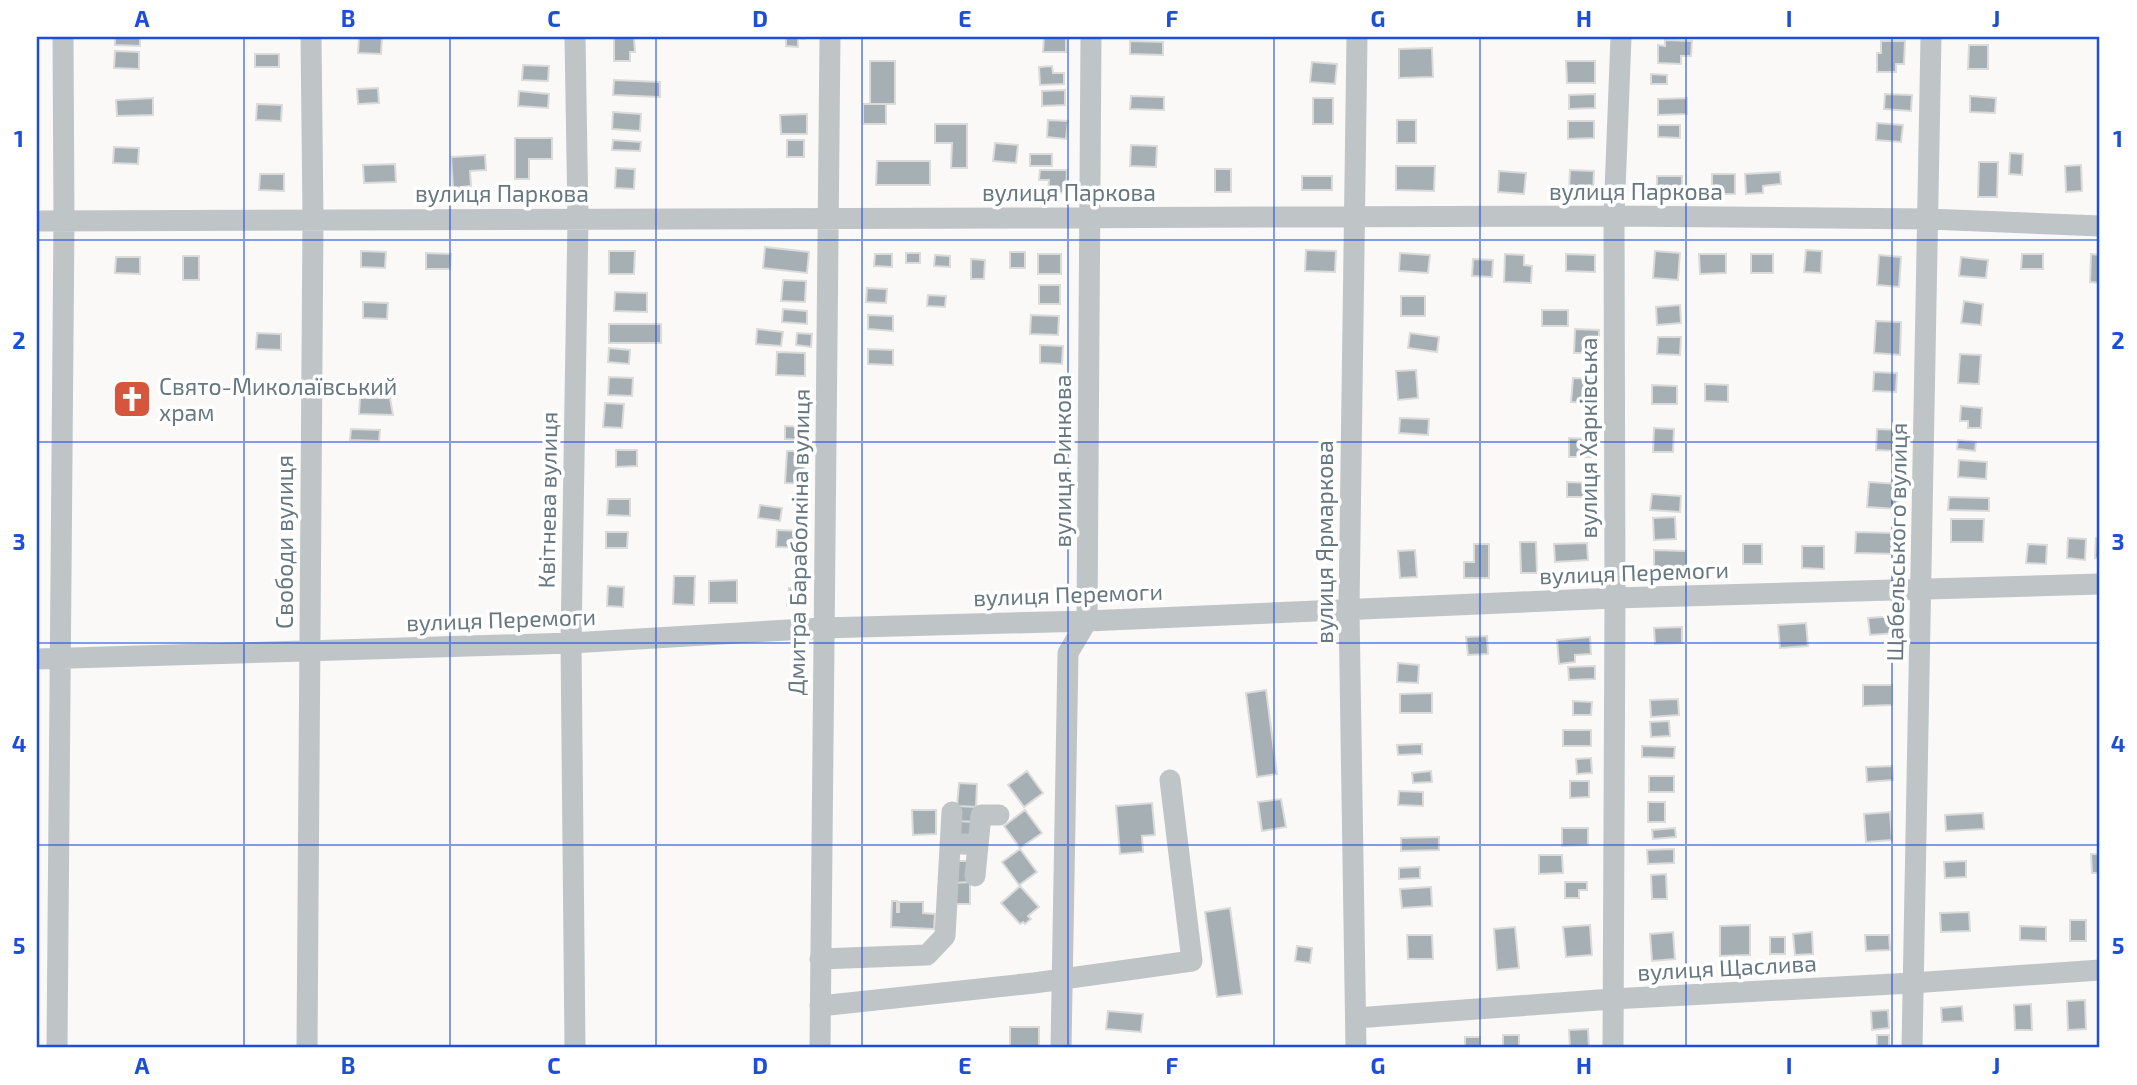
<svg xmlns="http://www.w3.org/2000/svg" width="2137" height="1085" viewBox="0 0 2137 1085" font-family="'Exo 2',sans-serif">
<rect width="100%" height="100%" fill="#faf9f8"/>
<path fill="#a6afb4" stroke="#dbdbda" stroke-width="2" d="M115,37H140V46L115,45Z
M359,37L382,38L381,54L358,53Z
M786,37H804V39L798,38V47L786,46Z
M1044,37H1066V52H1043Z
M614,38H634L635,52H630V61H614Z
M1665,40L1692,41L1691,56H1681V64L1658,63V45L1665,46Z
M1130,41L1163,42V55L1130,54Z
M1881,41H1905L1904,64H1896V72H1877V53H1881Z
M1969,45H1988V69H1968Z
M1432,48L1433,77L1399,78V49Z
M115,51L139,52V69L114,68Z
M255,54H279V67H255Z
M870,61H895V104H870Z
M1566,61H1595V83H1567Z
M1312,62L1337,64L1335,84L1310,82Z
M523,65L549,66L548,81L522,80Z
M1052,66L1053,73H1064V84L1040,85L1039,67Z
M1651,74L1667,75V84H1651Z
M614,80L660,82V97L613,95Z
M378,88L379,103L358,104L357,89Z
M1065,90V105L1042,106V91Z
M519,91L549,94L548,108L518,106Z
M1595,94V108L1569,109V95Z
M1885,94L1912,95L1911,111L1884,109Z
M1131,96L1164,97V110L1130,109Z
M1970,96L1996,98L1995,113L1970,112Z
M153,98V115L117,116L116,100Z
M1313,98H1333V124H1313Z
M1687,98V114L1658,115V99Z
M257,104L282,105L281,121L256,120Z
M863,104H886V124H863Z
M613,112L641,114L640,131L612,129Z
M807,114V134H781L780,115Z
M1048,120L1068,121L1066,139L1047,137Z
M1397,120H1416V143H1397Z
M1568,121H1594V138L1568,139Z
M1877,123L1903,125L1901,142L1876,140Z
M935,124H967V168H951L952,143H935Z
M1658,125H1680V138L1658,137Z
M515,138H552V159H529V179H515Z
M613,140L641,142L640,151L612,150Z
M787,140H804V157H787Z
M995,143L1018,145L1016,163L993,161Z
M1131,145L1157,146L1156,167L1130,166Z
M114,147L139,148L138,164L113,163Z
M2010,153L2023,154L2022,175L2009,174Z
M1030,154H1052V166H1030Z
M485,155L486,170L470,171L471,186L453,188L451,157Z
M877,161H930V185H876Z
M1979,162H1998L1997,197H1978Z
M395,164L396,182L364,183L363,165Z
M2081,165L2082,191L2066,192L2065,166Z
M1396,166H1435L1434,191L1396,190Z
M616,168L635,169L634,189L615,188Z
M1215,169H1231V192H1215Z
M1040,170H1067L1066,193L1048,192L1049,180H1039Z
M1570,170L1594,171L1593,191L1569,190Z
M1499,171L1526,173L1524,194L1498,192Z
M1780,172L1781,184L1763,186V193L1746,194L1745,174Z
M260,174H284V191L259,190Z
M1712,174H1735V194H1712Z
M1302,176H1332V190H1302Z
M1657,176H1682V193L1657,192Z
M765,247L809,252L807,273L763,268Z
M1306,250L1336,251L1335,272L1305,271Z
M1806,250L1822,251L1821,273L1804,272Z
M361,251L386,252L385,268L361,267Z
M609,251H635L634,274H609Z
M1655,251L1680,253L1678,280L1653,278Z
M1010,252H1025V268H1010Z
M426,253L451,254L450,269H426Z
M906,253H920V263H906Z
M1400,253L1430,255L1428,273L1399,271Z
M875,254H892V267L874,266Z
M1038,254H1061V274H1038Z
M1505,254L1524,255V265L1532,266L1531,283L1504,282Z
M1566,254L1595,255V272L1566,271Z
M1699,254H1726V273L1700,274Z
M1751,254H1773V273H1751Z
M2022,254H2043V269H2021Z
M2091,254L2100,255V283L2090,282Z
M935,255L950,256V267L934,266Z
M1879,255L1901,257L1899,287L1877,285Z
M183,256H199V280H183Z
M116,257H140V274L115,273Z
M1961,257L1988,260L1986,278L1959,276Z
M971,259L985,260L984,279H971Z
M1473,259L1493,260L1492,277L1472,276Z
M783,280L806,281L805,302L781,301Z
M1039,285H1060V304H1039Z
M867,288L887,289L886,303L866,302Z
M615,292L647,293V312L614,311Z
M928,295L946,296L945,307L927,306Z
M1401,296H1425V316H1401Z
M1964,301L1983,304L1981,325L1961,323Z
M363,302L388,303L387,319L363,318Z
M1680,305L1681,323L1657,325L1656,307Z
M783,309L807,311V324L782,322Z
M1542,310H1568V326H1542Z
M868,315L893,316V331L868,329Z
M1031,315L1059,316L1058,335L1030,334Z
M1876,321L1901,322L1900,355L1874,353Z
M609,324H661V343H609Z
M757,329L783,332L781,346L756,344Z
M1575,329L1599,330V353H1574Z
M257,333L281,334V350L256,349Z
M797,333L812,334L811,347L796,345Z
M1410,333L1439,337L1437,352L1408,348Z
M1658,337H1681L1680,355L1657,354Z
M1040,345L1063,346L1062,364L1040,363Z
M609,348L630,350L629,364L608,362Z
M868,349L893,350V365L868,364Z
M777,352L805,353V376L776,375Z
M1960,354L1981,355L1979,384L1958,383Z
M1416,370L1418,398L1398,400L1396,371Z
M1874,372L1897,373L1896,392L1873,391Z
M609,377L633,378L632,396L608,395Z
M1573,378L1597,379L1595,403L1571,402Z
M1705,384L1728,385V402L1705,401Z
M1652,385L1677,386V404H1652Z
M360,398H390L393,415L359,414Z
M605,403L624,404L622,428L603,427Z
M1961,406L1982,408L1981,428H1968V421H1960Z
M1400,418L1429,419L1428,435L1399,433Z
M785,426L803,427L802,440L785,439Z
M1654,428L1674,429L1673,452H1653Z
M351,429L380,430L379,441L350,440Z
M1877,429L1898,430L1897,451L1876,450Z
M1569,438L1593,439V457H1569Z
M1958,440L1976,442L1975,451L1957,449Z
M616,450H637V466L616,467Z
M787,451H805L804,484L785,483Z
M1959,460L1987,462L1986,479L1958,477Z
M1567,482L1590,483V497H1567Z
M1869,482L1898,484L1897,509L1867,507Z
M1652,494L1681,496L1680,512L1650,510Z
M1949,497L1989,498V511L1948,510Z
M608,499H630V516L607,515Z
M760,505L782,508L780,521L758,518Z
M1675,517L1676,539L1654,540L1653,518Z
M1951,519H1984L1983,542H1951Z
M777,530L804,531L803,548L776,547Z
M606,532H628L627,548H606Z
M1856,532L1897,533V554L1855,553Z
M2068,538L2086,539L2085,560L2067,558Z
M2096,538H2100V558H2095Z
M1520,542H1536L1537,573H1521Z
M1587,543L1588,560L1555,562L1554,544Z
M1474,544H1489V578H1464V562H1474Z
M1743,544H1762V564H1743Z
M2028,544L2047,545L2046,564L2026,563Z
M1802,546H1824V569L1802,568Z
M1415,550L1417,577L1400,578L1398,551Z
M1654,550L1686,551V571H1654Z
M674,576H695L694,605L673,604Z
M737,580V603H709V581Z
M608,586L624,587L623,607L607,606Z
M789,588L805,590L803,606L787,605Z
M1895,616L1897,633L1870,635L1868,618Z
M1806,623L1808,646L1780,648L1778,625Z
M1682,627V643L1655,644L1654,628Z
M1487,636L1488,654L1468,655L1466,637Z
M1590,637L1591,654L1575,655V662L1559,664L1557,640Z
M1398,663L1419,665L1418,683L1397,682Z
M1595,666V679L1569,680L1568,667Z
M1863,685H1892V705L1863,706Z
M1266,690L1277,774L1257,777L1246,693Z
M1432,693V713H1400V694Z
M1678,699L1679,715L1651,717L1650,700Z
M1573,701L1592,702L1591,715H1573Z
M1669,721L1670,736L1651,737L1650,722Z
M1563,730H1591V746H1563Z
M1422,744V754L1398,755L1397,745Z
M1642,746L1675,747L1674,758L1642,757Z
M1591,758L1592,773L1577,774L1576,759Z
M1892,766L1893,780L1867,782L1866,767Z
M1027,771L1043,793L1024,807L1008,785Z
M1431,771L1432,782L1413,783L1412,773Z
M1649,776H1674V792H1649Z
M1570,781H1589V797L1570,798Z
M959,783L977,784L976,807L957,806Z
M1399,791L1423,792V806L1398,805Z
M1281,799L1286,827L1262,831L1258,802Z
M1648,802H1665V822H1648Z
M1152,803L1155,835L1142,836L1143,852L1120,854L1116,806Z
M957,806L976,807L975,822L956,821Z
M912,810H936V834L913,835Z
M1025,810L1042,833L1020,848L1004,826Z
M1890,812L1892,840L1866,842L1864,814Z
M1983,813L1984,829L1946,831L1945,815Z
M956,821L975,822L973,841L955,840Z
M1562,828H1588V845L1562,846Z
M1675,828L1676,837L1653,839L1652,830Z
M1439,837V850L1401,851V838Z
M1020,849L1037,872L1019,885L1002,862Z
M1674,849V863L1648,864L1647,850Z
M2091,854H2100V873H2092Z
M1539,855H1562L1563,873L1539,874Z
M954,861H971L970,882L954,883Z
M1966,861V877L1945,878L1944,862Z
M1420,867V878L1399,879V868Z
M1666,874L1667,899H1652L1651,875Z
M970,882V904H953L954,883Z
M1565,882H1587V890H1579V898H1565Z
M1020,886L1039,907L1028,916L1031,919L1025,924L1023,922L1020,924L1001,903Z
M1431,887L1432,906L1402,908L1400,889Z
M892,901H897V912H899V902H923V913L935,914L934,929L891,927Z
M1230,908L1242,994L1217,997L1205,912Z
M1969,912L1970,931L1941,932L1940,913Z
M2070,920H2086V941H2070Z
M1590,925L1592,955L1566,957L1563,927Z
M1750,925V955L1720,956V926Z
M2020,926L2046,927V941L2020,940Z
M1515,927L1519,968L1497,970L1494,929Z
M1673,932L1675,959L1652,961L1650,934Z
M1812,932L1813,954L1795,955L1793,934Z
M1407,935H1432L1433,959H1408Z
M1865,935H1889L1890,950L1866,951Z
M1770,937H1785V954H1770Z
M1297,946L1312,948L1310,963L1295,961Z
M2085,1000L2086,1029L2068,1030L2067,1001Z
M2031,1004L2032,1030H2015L2014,1005Z
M1962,1006L1963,1021L1942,1022L1941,1008Z
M1888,1010L1889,1028L1872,1030L1871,1011Z
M1108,1011L1143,1014L1141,1032L1106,1029Z
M1010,1027H1039V1048H1010Z
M1588,1029L1589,1048H1570L1569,1030Z
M1503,1035H1519V1048H1503Z
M1877,1035H1889V1048H1877Z
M1465,1037H1480V1048H1465Z"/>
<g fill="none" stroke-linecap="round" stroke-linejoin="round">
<path stroke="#bfc4c7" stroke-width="21" d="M37,221L1614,216L1928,219L2100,226
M37,659L571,643L822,628L1087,621L1615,598L2100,584
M950,843L978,845L981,815H999
M975,876L978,845
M820,959L927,955L945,936L952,812
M820,1006L1034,983L1192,961L1170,780
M1356,1018L1612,999L1912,983L2100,970
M57,1048L64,220L63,37
M307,1048L313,219L311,37
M575,1048L571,643L578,219L575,37
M820,1048L830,37
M1061,1048L1068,653L1087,621L1091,37
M1356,1048L1349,609L1357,37
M1613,1048L1615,598L1614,216L1621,37
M1912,1048L1931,37"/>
</g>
<path fill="none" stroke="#1d4ed8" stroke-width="2" stroke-opacity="0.55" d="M244,37V1048M450,37V1048M656,37V1048M862,37V1048M1068,37V1048M1274,37V1048M1480,37V1048M1686,37V1048M1892,37V1048M37,240H2100M37,442H2100M37,643H2100M37,845H2100"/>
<defs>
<g id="church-square" transform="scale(2.0125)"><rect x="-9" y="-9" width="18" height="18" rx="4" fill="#d5563c" stroke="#fff"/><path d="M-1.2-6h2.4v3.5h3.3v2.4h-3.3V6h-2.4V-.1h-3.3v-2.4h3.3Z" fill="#fff"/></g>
</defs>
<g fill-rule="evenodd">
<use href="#church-square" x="132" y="399"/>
</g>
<g text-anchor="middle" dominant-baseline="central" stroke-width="7" stroke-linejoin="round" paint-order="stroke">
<g font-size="23" fill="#667780" stroke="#fff">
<text x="1636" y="191">вулиця Паркова</text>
<text x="1069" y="192">вулиця Паркова</text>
<text x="502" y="193">вулиця Паркова</text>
<text transform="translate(1588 438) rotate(-90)">вулиця Харківська</text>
<text transform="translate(1062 461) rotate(-90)">вулиця Ринкова</text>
<text transform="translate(547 500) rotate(-89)">Квітнева вулиця</text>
<text transform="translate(284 542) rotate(-90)">Свободи вулиця</text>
<text transform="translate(798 542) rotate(-89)">Дмитра Бараболкіна вулиця</text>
<text transform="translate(1324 542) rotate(-90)">вулиця Ярмаркова</text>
<text transform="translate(1896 542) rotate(-89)">Щабельського вулиця</text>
<text transform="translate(1634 572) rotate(-2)">вулиця Перемоги</text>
<text transform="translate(1068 594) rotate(-2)">вулиця Перемоги</text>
<text transform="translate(501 619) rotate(-2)">вулиця Перемоги</text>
<text transform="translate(1727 967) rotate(-3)">вулиця Щаслива</text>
</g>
<g font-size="23" fill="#667780" stroke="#fff" text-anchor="start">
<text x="159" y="386">Свято-Миколаївський<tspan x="159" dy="26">храм</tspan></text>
</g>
</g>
<rect width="2137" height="1085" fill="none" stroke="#ffffff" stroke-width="77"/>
<rect x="38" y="38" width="2060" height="1008" fill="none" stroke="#1d4ed8" stroke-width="2.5"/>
<g font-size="23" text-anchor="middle" font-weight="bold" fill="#1d4ed8">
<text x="142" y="27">A</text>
<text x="348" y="27">B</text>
<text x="554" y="27">C</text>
<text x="760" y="27">D</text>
<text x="965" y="27">E</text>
<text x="1172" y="27">F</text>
<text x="1378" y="27">G</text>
<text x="1584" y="27">H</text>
<text x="1789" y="27">I</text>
<text x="1996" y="27">J</text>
<text x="19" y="147">1</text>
<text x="2118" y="147">1</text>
<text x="19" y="349">2</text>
<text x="2118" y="349">2</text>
<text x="19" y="550">3</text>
<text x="2118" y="550">3</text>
<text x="19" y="752">4</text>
<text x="2118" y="752">4</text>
<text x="19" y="954">5</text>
<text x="2118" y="954">5</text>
<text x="142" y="1074">A</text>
<text x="348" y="1074">B</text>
<text x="554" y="1074">C</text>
<text x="760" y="1074">D</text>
<text x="965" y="1074">E</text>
<text x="1172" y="1074">F</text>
<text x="1378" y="1074">G</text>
<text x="1584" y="1074">H</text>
<text x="1789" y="1074">I</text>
<text x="1996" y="1074">J</text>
</g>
</svg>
